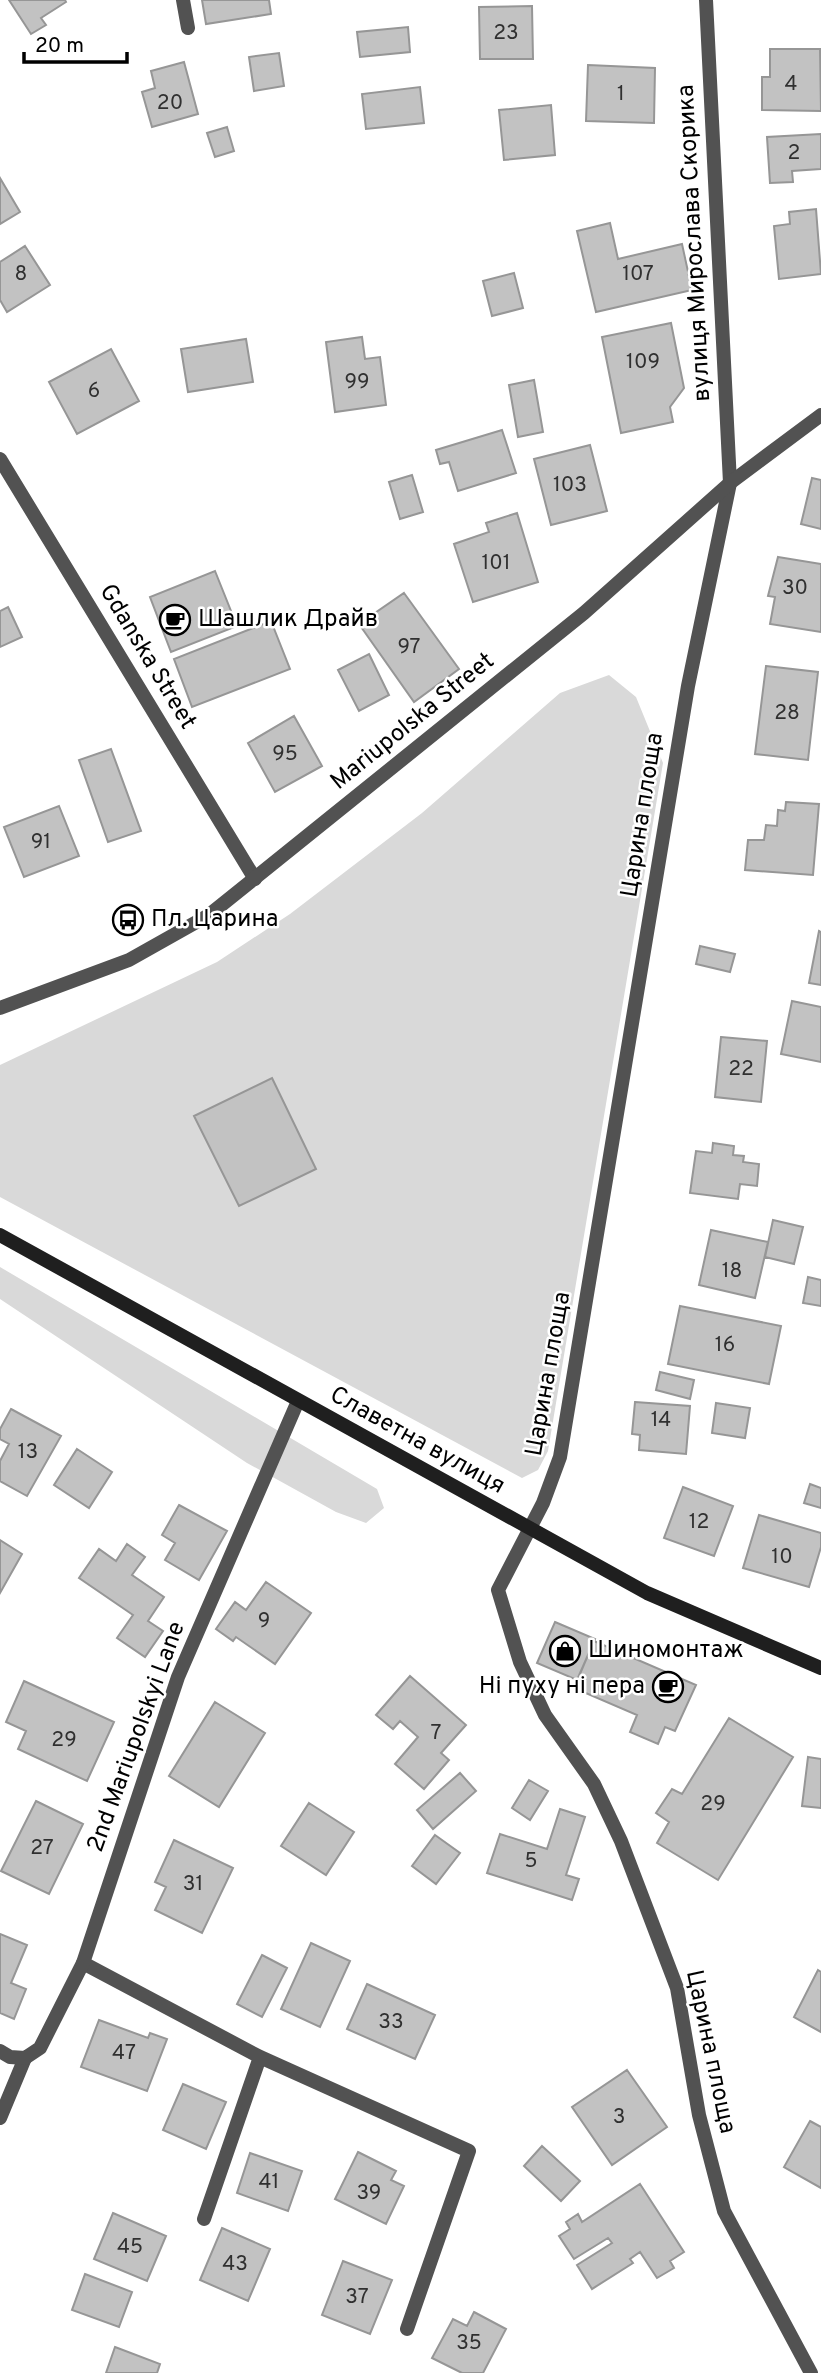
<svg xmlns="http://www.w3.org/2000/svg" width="821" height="2373" viewBox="0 0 821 2373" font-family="Overpass,sans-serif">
<rect width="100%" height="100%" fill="#fff"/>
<path fill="#d9d9d9" d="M609,675L636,697L663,763L548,1451L538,1470L522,1478L0,1197V1065L217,962L290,914L422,813L560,693Z
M0,1267L377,1489L384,1508L366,1523L336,1512L247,1463L0,1299Z"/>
<path fill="#c2c2c2" stroke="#969696" stroke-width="2" d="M9,0H65L66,2L41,18L46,25L31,34Z
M202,0H269L271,14L206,24Z
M532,6L533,59H480L479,7Z
M408,27L410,52L360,57L357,32Z
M770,49H820L821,111L762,110V77H770Z
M279,53L284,86L254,91L249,57Z
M184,62L198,114L152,127L142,92L155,88L151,71Z
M588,65L655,68L654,123L586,121Z
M420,87L424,123L366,129L362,94Z
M551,105L555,155L504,160L499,110Z
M227,127L234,151L215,157L207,133Z
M821,134V169L792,171L793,182L770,183L767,137Z
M0,178L20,212L0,224Z
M816,209L821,274L779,279L774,226L790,224L789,212Z
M610,223L618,259L682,244L692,290L596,312L577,231Z
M25,246L50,285L7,312L0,300V262Z
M514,273L523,308L492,316L483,281Z
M671,323L684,388L670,407L673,422L621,433L602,337Z
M362,337L365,359L380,357L386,405L335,412L326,342Z
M246,339L253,382L188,392L181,349Z
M111,349L139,401L77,434L49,382Z
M534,380L543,432L518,437L509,385Z
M502,430L516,473L458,491L449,462L440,464L436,450Z
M590,445L607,511L551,525L534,459Z
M412,475L423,512L400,519L389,482Z
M812,478L821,480V529L801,524Z
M517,513L538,582L473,602L454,544L489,532L486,523Z
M778,557L821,564V632L770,624L775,597L768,596Z
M215,571L237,626L171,652L150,597Z
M404,593L459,669L414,702L359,624Z
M8,607L22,637L0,647V611Z
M271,621L290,669L192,707L174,659Z
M369,654L389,695L359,711L338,670Z
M766,666L818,672L808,760L755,754Z
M294,716L322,766L275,792L248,743Z
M111,749L141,831L108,842L79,760Z
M786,802L819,804L813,875L745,870L748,840H764L766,825L777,826L778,810L785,811Z
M59,806L79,856L24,877L4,827Z
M819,931L821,932V985L809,983Z
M700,946L735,954L730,972L696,964Z
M792,1001L821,1007V1062L781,1054Z
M721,1037L767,1041L761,1102L715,1097Z
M272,1078L316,1169L239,1206L194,1116Z
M713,1143L734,1146L733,1155L744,1156L743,1162L759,1164L757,1186L740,1184L738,1199L690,1193L696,1151L712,1153Z
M773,1220L803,1227L794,1264L765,1257Z
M711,1230L768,1242L755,1298L699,1285Z
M808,1277L821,1280V1306L803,1303Z
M680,1306L781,1326L769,1384L668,1364Z
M660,1372L694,1380L690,1399L656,1390Z
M635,1402L690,1406L686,1454L639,1450L640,1435L632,1434Z
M716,1403L750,1408L745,1438L712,1433Z
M11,1409L61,1436L27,1496L0,1481V1461L9,1444L0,1439V1429Z
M77,1449L112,1472L89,1508L54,1485Z
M810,1484L821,1488V1508L804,1503Z
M683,1487L733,1506L714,1556L664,1538Z
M179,1505L227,1531L199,1580L165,1560L175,1543L162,1535Z
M759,1515L821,1533V1547L809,1587L743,1568Z
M0,1540L22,1554L0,1593Z
M127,1544L145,1557L132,1575L164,1597L148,1621L163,1631L145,1657L117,1638L133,1615L79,1578L99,1549L116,1561Z
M266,1582L311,1613L275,1664L236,1637L233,1641L216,1629L235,1602L246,1610Z
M555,1622L595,1639L577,1680L537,1663Z
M594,1641L696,1685L675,1731L665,1727L658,1744L630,1732L637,1715L574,1688Z
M410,1676L466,1725L441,1753L449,1760L424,1789L395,1764L418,1737L400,1721L393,1729L376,1715Z
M24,1681L114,1722L87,1781L18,1749L26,1731L6,1722Z
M215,1702L265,1733L219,1807L169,1776Z
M729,1718L793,1757L718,1880L657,1843L669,1822L656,1813L672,1789L682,1794Z
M808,1757L821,1759V1808L802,1806Z
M460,1773L476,1791L433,1829L417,1810Z
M529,1780L548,1791L530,1820L512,1808Z
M36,1801L83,1824L49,1894L1,1871Z
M309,1803L354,1832L326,1875L281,1846Z
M560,1809L585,1817L566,1875L579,1879L572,1900L487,1873L500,1834L547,1849Z
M435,1835L460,1853L436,1884L412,1866Z
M174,1840L233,1868L202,1933L155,1910L166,1887L155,1882Z
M0,1934L27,1945L11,1983L26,1989L14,2019L0,2013Z
M311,1943L350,1961L320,2027L281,2009Z
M262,1955L287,1968L262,2017L237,2004Z
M818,1970L821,1972V2032L794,2017Z
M367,1984L435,2015L415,2059L347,2029Z
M99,2020L148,2038L150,2033L167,2039L147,2091L81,2067Z
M627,2070L667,2127L612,2165L572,2107Z
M183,2084L226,2102L206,2149L163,2130Z
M810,2121L821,2127V2188L784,2167Z
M542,2146L580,2181L561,2201L524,2166Z
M358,2152L396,2171L391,2180L404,2186L386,2224L335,2199Z
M250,2153L302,2171L288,2211L237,2193Z
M640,2184L684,2252L670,2261L674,2268L657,2278L640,2252L630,2259L633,2263L592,2289L577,2265L612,2243L608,2238L574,2259L559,2236L570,2229L566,2222L578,2214L582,2222Z
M113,2213L166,2236L147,2281L94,2259Z
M222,2228L270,2249L248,2301L200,2280Z
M343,2261L392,2280L370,2334L322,2315Z
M85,2274L132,2292L119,2327L72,2310Z
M474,2312L506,2329L483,2373H462L432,2358L453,2319L467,2326Z
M115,2347L160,2364L157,2373H106Z"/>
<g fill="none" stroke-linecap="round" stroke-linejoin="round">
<path stroke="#525252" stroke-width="14" d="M183,0L188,28
M83,1963L260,2057L469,2151L407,2329
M0,2118L25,2058
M204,2219L260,2057"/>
<path stroke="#525252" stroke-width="14" d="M706,0L730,483L688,686L560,1457L543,1503L498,1590L520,1662L545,1715L594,1784L621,1841L677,1988L699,2115L724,2211L811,2373
M0,459L255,879
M0,2051L10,2057L25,2058L40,2048L83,1963L178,1677L298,1401"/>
<path stroke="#525252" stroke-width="14" d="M0,1008L129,960L209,915L584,613L730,483L821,415"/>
<path stroke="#1f1f1f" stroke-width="14" d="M0,1235L647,1593L821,1668"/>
</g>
<defs>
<g id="cafe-ring" transform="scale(1.575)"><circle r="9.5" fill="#fff" stroke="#000" stroke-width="1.5"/><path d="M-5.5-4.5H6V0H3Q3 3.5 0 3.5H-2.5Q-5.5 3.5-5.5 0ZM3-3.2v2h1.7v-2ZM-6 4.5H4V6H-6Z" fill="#000"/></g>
<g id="bus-ring" transform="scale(1.575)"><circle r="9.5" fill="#fff" stroke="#000" stroke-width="1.5"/><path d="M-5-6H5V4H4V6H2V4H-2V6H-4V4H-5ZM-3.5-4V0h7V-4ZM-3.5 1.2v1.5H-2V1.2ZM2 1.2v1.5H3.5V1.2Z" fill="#000"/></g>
<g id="shop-ring" transform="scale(1.575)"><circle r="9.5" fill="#fff" stroke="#000" stroke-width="1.5"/><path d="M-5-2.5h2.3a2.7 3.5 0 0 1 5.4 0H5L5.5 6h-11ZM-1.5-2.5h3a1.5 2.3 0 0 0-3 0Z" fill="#000"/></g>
</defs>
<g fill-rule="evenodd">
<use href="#cafe-ring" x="175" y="620"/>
<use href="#bus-ring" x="128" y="920"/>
<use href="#shop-ring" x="565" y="1651"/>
<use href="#cafe-ring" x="668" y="1687"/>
</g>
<g text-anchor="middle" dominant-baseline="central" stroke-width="5" stroke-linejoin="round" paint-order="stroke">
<g font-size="21" fill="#303030">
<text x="506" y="33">23</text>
<text x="791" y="84">4</text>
<text x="621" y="94">1</text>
<text x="170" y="103">20</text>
<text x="794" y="153">2</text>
<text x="21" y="274">8</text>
<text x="638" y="274">107</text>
<text x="643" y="362">109</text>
<text x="357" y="382">99</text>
<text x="94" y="391">6</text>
<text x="570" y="485">103</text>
<text x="496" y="563">101</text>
<text x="795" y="588">30</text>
<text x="409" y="647">97</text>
<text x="787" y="713">28</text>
<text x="285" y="754">95</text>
<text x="41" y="842">91</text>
<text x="741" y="1069">22</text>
<text x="732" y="1271">18</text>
<text x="725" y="1345">16</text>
<text x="661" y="1420">14</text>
<text x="28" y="1452">13</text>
<text x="699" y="1522">12</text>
<text x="782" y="1557">10</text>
<text x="264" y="1621">9</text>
<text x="436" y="1733">7</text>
<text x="64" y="1740">29</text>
<text x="713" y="1804">29</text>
<text x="42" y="1848">27</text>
<text x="531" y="1861">5</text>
<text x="193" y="1884">31</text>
<text x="391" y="2022">33</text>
<text x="124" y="2053">47</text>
<text x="619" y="2117">3</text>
<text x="269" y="2182">41</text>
<text x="369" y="2193">39</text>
<text x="130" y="2247">45</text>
<text x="235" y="2264">43</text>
<text x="357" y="2297">37</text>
<text x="469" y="2343">35</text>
</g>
<g font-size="24" fill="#000" stroke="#fff">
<text transform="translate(695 243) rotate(-93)">вулиця Мирослава Скорика</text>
<text transform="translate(147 657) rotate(59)">Gdanska Street</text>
<text transform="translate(413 722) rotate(-39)">Mariupolska Street</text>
<text transform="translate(643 815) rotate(-81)">Царина площа</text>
<text transform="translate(549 1374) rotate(-80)">Царина площа</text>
<text transform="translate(417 1441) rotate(29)">Славетна вулиця</text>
<text transform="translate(137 1737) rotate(-70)">2nd Mariupolskyi Lane</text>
<text transform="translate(710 2052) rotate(78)">Царина площа</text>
</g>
<g font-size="24" fill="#000" stroke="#fff" text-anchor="start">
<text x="198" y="620">Шашлик Драйв</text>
<text x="151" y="920">Пл. Царина</text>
<text x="588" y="1651">Шиномонтаж</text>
<text x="645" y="1687" text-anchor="end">Ні пуху ні пера</text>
</g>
</g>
<path d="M24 52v10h103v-10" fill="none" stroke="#000000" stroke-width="3.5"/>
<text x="35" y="52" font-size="21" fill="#000000" stroke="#ffffff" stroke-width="5" paint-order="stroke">20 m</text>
</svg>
